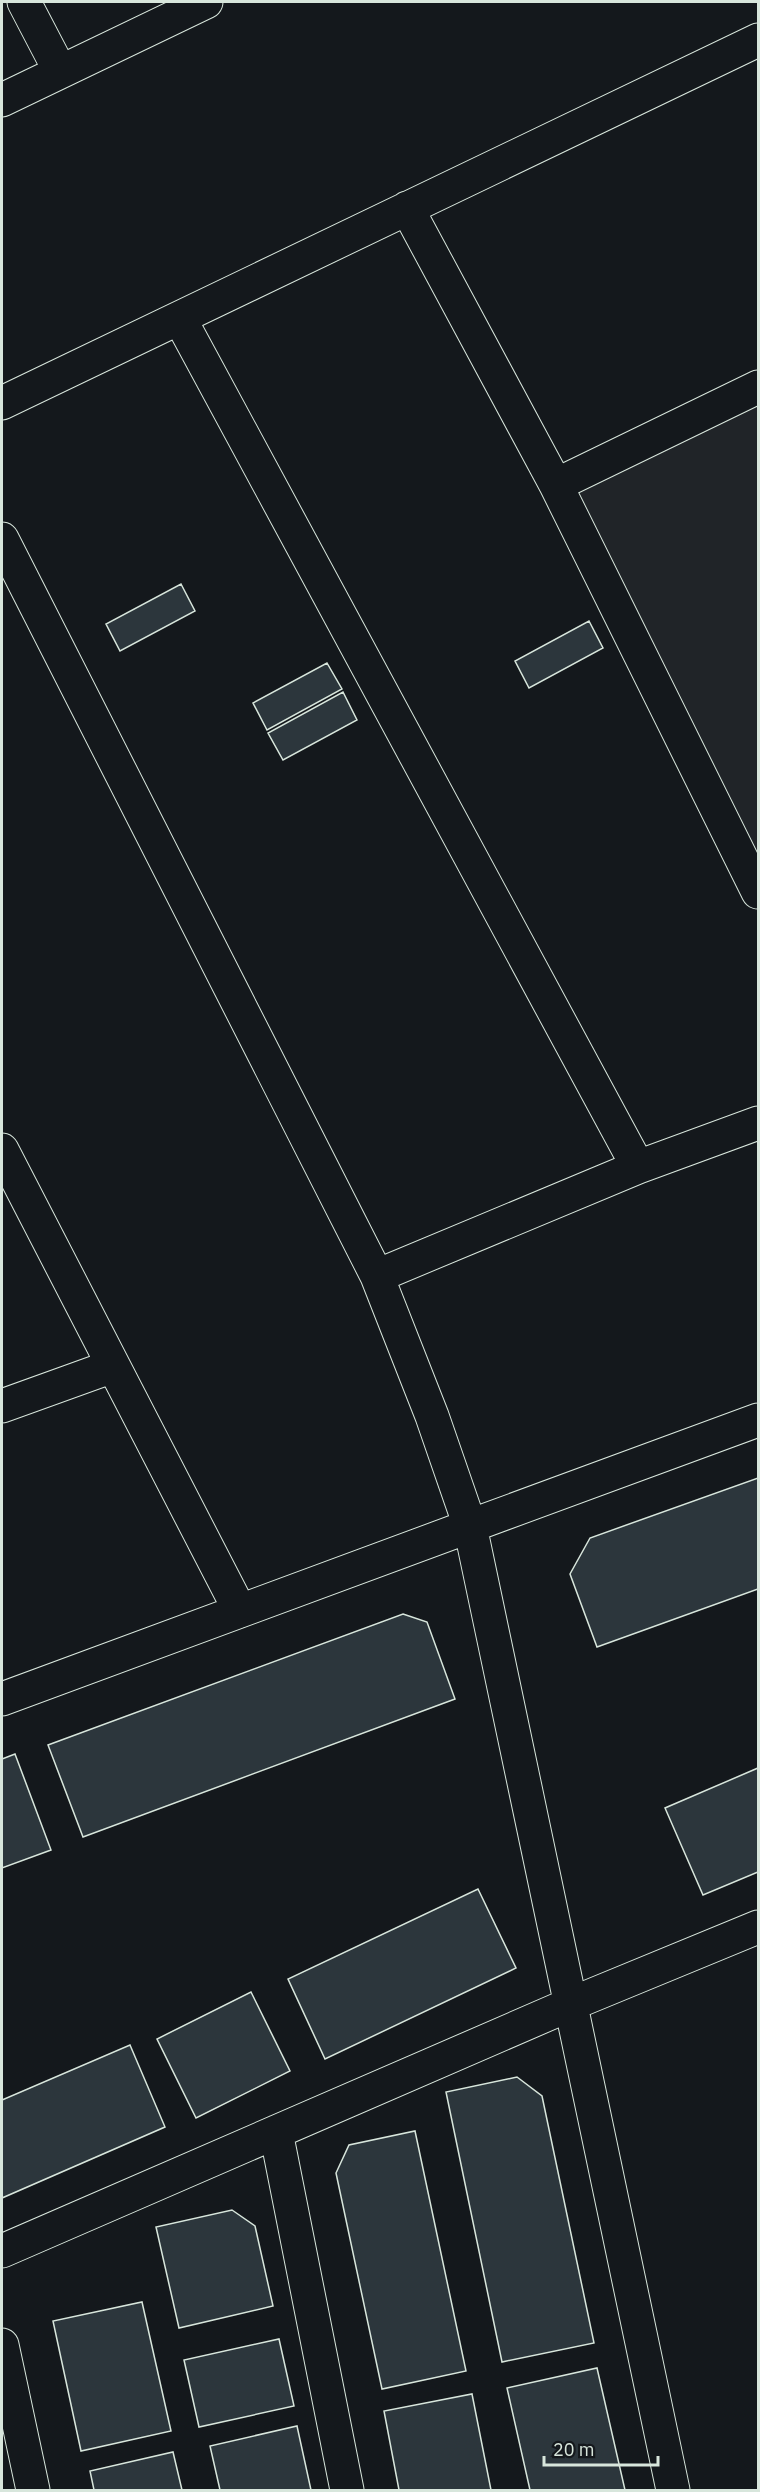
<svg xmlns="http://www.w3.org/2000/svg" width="760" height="2492" viewBox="0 0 760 2492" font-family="'IBM Plex Sans',sans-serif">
<rect width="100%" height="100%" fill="#14181c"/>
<path fill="#202428" stroke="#939e99" stroke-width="1.5" d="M758,387V892L556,485Z"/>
<path fill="#2c363c" stroke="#d8e6dc" stroke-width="1.5" d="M181,584L195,611L120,651L106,624Z
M589,621L603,648L529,688L515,661Z
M327,663L342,689L267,730L253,703Z
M343,692L357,720L283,760L268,733Z
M758,1478V1589L597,1647L570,1574L590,1538Z
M403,1614L427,1622L455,1699L83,1837L48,1745Z
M15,1754L51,1850L2,1868V1759Z
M758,1768V1872L703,1895L665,1808Z
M478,1889L516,1968L325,2059L288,1979Z
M251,1992L290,2071L196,2118L157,2039Z
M130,2045L165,2127L2,2198V2100Z
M517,2077L542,2096L594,2343L502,2362L446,2092Z
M415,2131L466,2371L382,2389L336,2173L349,2145Z
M232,2210L255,2226L273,2306L179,2328L156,2227Z
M142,2302L171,2431L81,2451L53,2321Z
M279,2339L294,2406L199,2427L184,2360Z
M597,2368L625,2490H530L507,2388Z
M472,2394L491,2490H399L384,2411Z
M297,2426L311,2490H220L210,2446Z
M173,2452L182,2490H94L90,2471Z"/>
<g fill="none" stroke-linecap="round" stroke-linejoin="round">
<g stroke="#d8e6dc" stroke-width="35">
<path id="minor" d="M24,2L60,71
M2,100L206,2
M407,208L556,485L758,892
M180,319L638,1167
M2,403L758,40
M556,485L758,387
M2,539L377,1276L432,1416L470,1526L758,1420
M2,1150L240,1611
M377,1276L638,1167L758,1123
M2,1406L113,1366
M2,1699L470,1526L673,2490
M276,2132L347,2490
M2,2251L571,2004L758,1927
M2,2345L33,2490"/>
</g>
<use href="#minor" stroke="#14181c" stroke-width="33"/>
</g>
<rect width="760" height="2492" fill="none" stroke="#d8e6dc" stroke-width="6"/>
<path d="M544 2456v9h114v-9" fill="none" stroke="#d8e6dc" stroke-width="3"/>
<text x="553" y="2456" font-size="18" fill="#d8e6dc" stroke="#14181c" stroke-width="4.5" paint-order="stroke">20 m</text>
</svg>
